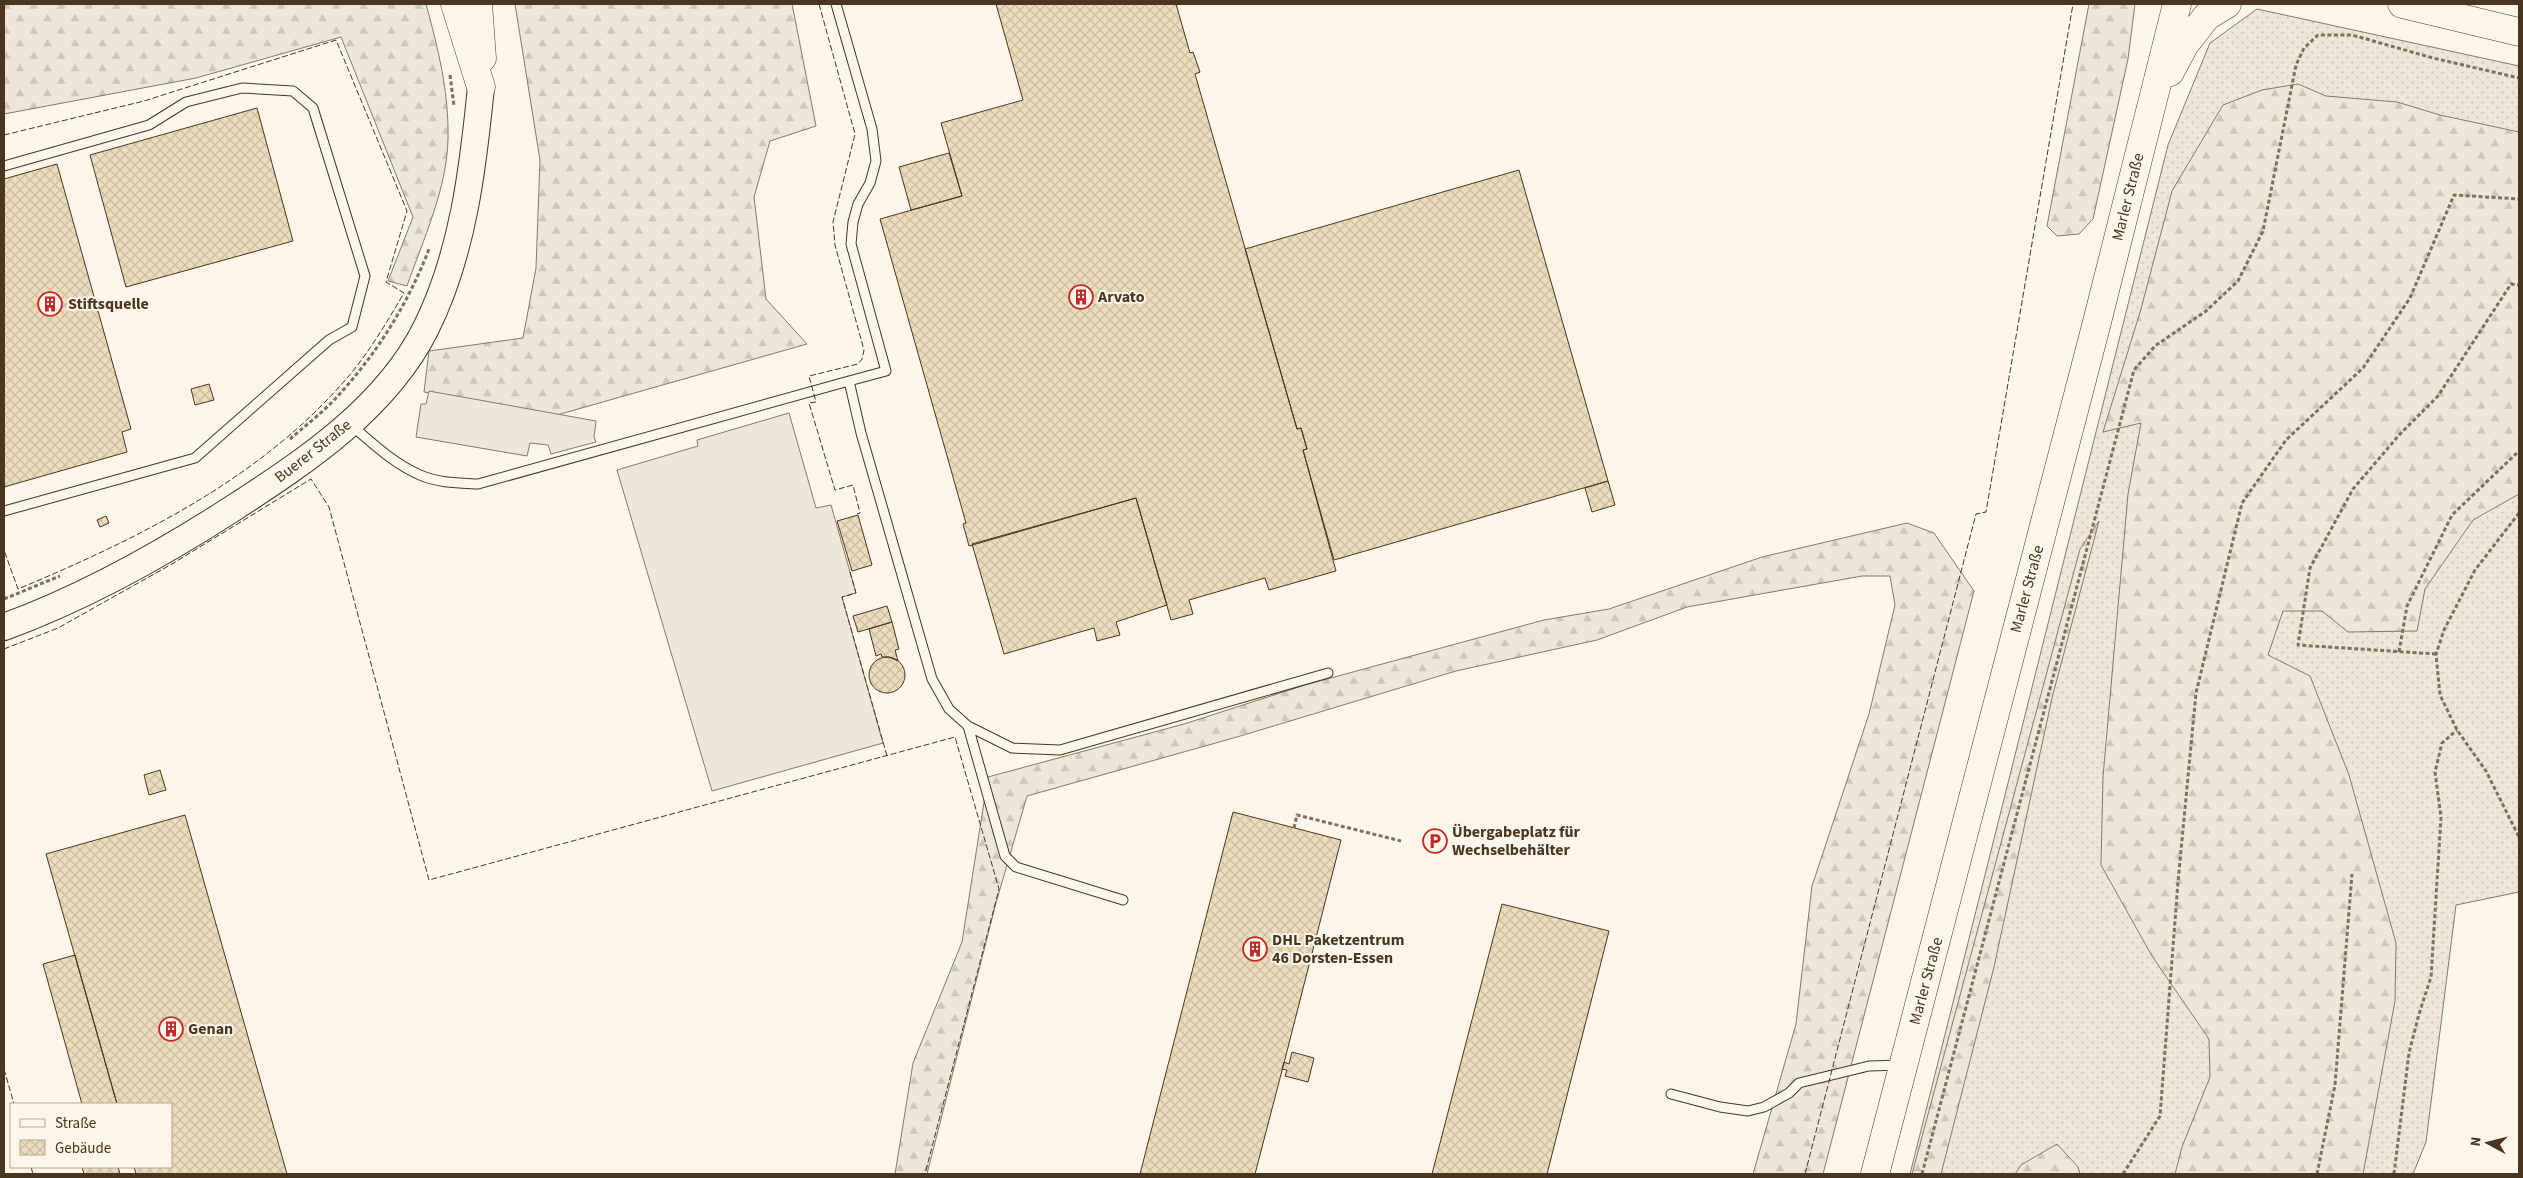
<svg xmlns="http://www.w3.org/2000/svg" width="2523" height="1178" viewBox="0 0 2523 1178" font-family="'Source Sans 3',sans-serif">
<defs>
<pattern id="grass-dots" width="8" height="8" patternUnits="userSpaceOnUse" patternTransform="scale(1.25)"><rect width="8" height="8" fill="#ede6d9"/><path d="M2 2h.1M6 6h.1" fill="none" stroke="#cdc6ba" stroke-width="1.8" stroke-linecap="round"/></pattern>
<pattern id="forest-firs" width="22" height="20" patternUnits="userSpaceOnUse" patternTransform="scale(1.25)"><rect width="22" height="20" fill="#ede6d9"/><path d="M5 1l3.5 6h-7zM16 11l3.5 6h-7z" fill="#cdc6ba"/></pattern>
<pattern id="building-cross-hatch" width="8" height="8" patternUnits="userSpaceOnUse" patternTransform="scale(1.25)"><rect width="8" height="8" fill="#ecdcbc"/><path d="M0 0l8 8M0 8l8-8" fill="none" stroke="#ccbda1"/></pattern>
</defs>
<rect width="100%" height="100%" fill="#fbf6e9"/>
<path fill="url(#grass-dots)" stroke="#887966" d="M2257,9L2519,66V892L2456,905L2426,1142L2413,1174H1910L2168,145L2210,43Z"/>
<path fill="url(#forest-firs)" stroke="#887966" d="M4,4H426C438,48 449,92 448,139C447,189 423,240 407,286L388,281L413,217L341,37L196,78L4,114Z
M515,4H792L816,126L770,141L754,197L766,299L807,344L557,415L424,392L429,351L523,338L536,268L540,160Z
M2089,4H2135L2128,59L2093,219L2079,234L2057,236L2047,226Z
M2298,84L2326,96L2397,102L2440,115L2519,132V494L2473,520L2425,589L2417,631L2348,632L2322,611H2283L2268,655L2310,676L2349,775L2396,943L2395,1001L2363,1174H2175L2182,1147L2210,1077L2209,1039L2152,956L2101,865L2103,777L2128,494L2141,423L2103,432L2141,309L2172,191L2223,105L2262,90Z
M2099,521L2052,698L1994,967L1941,1174H1912L2080,549Z
M1907,523L1934,533L1974,591L1823,1174H1753L1796,1024L1812,886L1869,714L1895,605L1890,576H1862L1687,607L1597,640L1456,671L1237,737L1027,796L996,903L927,1174H895L913,1063L962,942L988,777L1184,724L1305,685L1544,620L1609,609L1762,557Z
M2057,1144L2078,1167L2080,1174H2015L2021,1165Z"/>
<path fill="#ede7d9" stroke="#887966" d="M429,391L596,421L594,437L596,442L551,454L548,445L530,443L527,456L416,437L421,404H426Z
M789,413L816,508L831,505L856,593L842,597L883,743L712,791L617,470L698,446L697,440Z"/>
<path fill="url(#building-cross-hatch)" stroke="#4a3520" d="M996,4H1176L1190,53L1193,52L1200,72L1195,74L1297,429L1301,428L1307,449L1303,450L1336,571L1269,590L1265,578L1189,600L1193,614L1171,620L1136,498L969,546L963,524L966,523L880,219L962,196L941,123L1023,100Z
M257,108L293,241L126,287L90,155Z
M949,153L962,196L911,210L899,167Z
M57,164L131,429L122,432L127,452L4,487V179Z
M1519,170L1608,481L1334,560L1303,450L1307,449L1301,428L1297,429L1245,249Z
M209,384L214,400L195,405L191,389Z
M1608,481L1615,505L1592,512L1585,488Z
M1136,498L1167,605L1116,622L1120,635L1097,641L1094,628L1004,654L972,544Z
M858,515L872,565L852,571L837,521Z
M106,516L109,523L100,527L97,520Z
M887,606L892,622L858,632L853,616Z
M892,622L899,649L895,650L898,661L889,657H882L881,654L876,656L869,629Z
M869 675a18 18 0 1 1 36 0a18 18 0 1 1-36 0Z
M160,770L166,790L149,795L144,775Z
M1233,812L1341,840L1285,1059L1255,1174H1140Z
M185,815L287,1174H136L134,1167H171V1104H117L46,854Z
M1502,904L1609,931L1547,1174H1432Z
M75,955L117,1104H82L43,964Z
M1292,1052L1314,1058L1308,1082L1285,1076L1287,1070L1282,1069L1284,1062L1289,1064Z
M82,1167H118L120,1174H84Z"/>
<g fill="none" stroke-linecap="round" stroke-linejoin="round">
<g stroke="#4a3520" stroke-width="11">
<path id="lane" d="M836,4L872,129L876,161L870,183L858,204L853,222L851,244L886,371L849,381
M4,166L149,125L186,102L242,88L293,91L313,108L365,276L352,327L329,340L195,458L4,511
M350,424C372,443 394,464 420,475C438,483 459,483 478,484L849,381L861,433L932,679L949,709L968,726L1012,748L1060,750L1328,673
M968,726L1005,856L1016,867L1123,900
M1671,1094L1720,1107L1748,1111L1764,1107L1789,1093L1799,1083L1869,1066L1901,1065"/>
</g>
<g stroke="#4a3520" stroke-width="28">
<path id="secondary" d="M4,627C86,597 161,555 235,507C306,461 387,407 426,328C463,254 473,168 481,87"/>
</g>
<g stroke="#4a3520" stroke-width="29">
<path id="primary" d="M455,4L481,87
M478,4L482,58
M2402,4L2519,32
M2170,72L2185,44L2207,16L2227,4
M1875,1174L2096,326L2177,4"/>
</g>
<path stroke="#7f6f5c" stroke-width="3" stroke-dasharray="4 2.5" stroke-linecap="butt" d="M450,75L454,106
M290,439C305,426 322,413 336,398C376,355 408,304 429,249
M2519,513L2475,570L2444,630L2436,654L2440,695L2457,730L2486,771L2519,837
M4,599L60,576
M2399,652L2407,606L2452,515L2519,451
M2436,654L2298,645L2310,568L2353,489L2400,434L2438,396L2511,284L2519,285
M1294,828L1297,815L1401,841
M1922,1174L2134,370L2155,346L2206,311L2238,281L2263,231L2296,65L2304,48L2318,35H2352L2433,58L2519,78
M2123,1174L2160,1116L2178,882L2196,693L2242,503L2286,440L2363,368L2410,298L2454,195L2519,199
M2317,1174L2335,1085L2352,874
M2394,1174L2409,1053L2419,1014L2431,977L2441,817L2435,772L2442,743L2457,730"/>
<use href="#lane" stroke="#fbf6e9" stroke-width="9"/>
<use href="#secondary" stroke="#fbf6e9" stroke-width="26"/>
<use href="#primary" stroke="#fbf6e9" stroke-width="28"/>
<path stroke="#4a3520" stroke-width="1" stroke-dasharray="6 2.5" stroke-linecap="butt" d="M819,4L855,134L833,222L835,245L864,350L862,359L858,364L809,376L816,402L809,403L835,490L853,485L860,513L857,514
M4,135L144,101L336,40L407,211L386,282L404,293C385,325 366,358 340,386C254,482 135,540 18,589L4,550
M850,572L856,593L842,597L887,756
M4,649L58,628L172,564L311,479L329,507L429,880L955,737L999,889L925,1174
M4,1069L14,1104
M31,1167L33,1174
M1805,1174L1976,514L1986,512L2073,4"/>
</g>
<defs>
<g id="building-ring" transform="scale(1.25)"><circle r="9.5" fill="#fbf6e9" stroke="#c62828" stroke-width="1.5"/><path d="M-4-6H4V6H1V3H-1V6H-4ZM-2.5-4.3h1.7v1.8h-1.7ZM.8-4.3h1.7v1.8H.8ZM-2.5-1h1.7V.8h-1.7ZM.8-1h1.7V.8H.8Z" fill="#c62828"/></g>
<g id="parking-ring" transform="scale(1.25)"><circle r="9.5" fill="#fbf6e9" stroke="#c62828" stroke-width="1.5"/><path d="M-3.5-5.5H1a3.5 3.5 0 0 1 0 7H-1V5.5H-3.5ZM-1-3.4V-.6H.8a1.4 1.4 0 0 0 0-2.8Z" fill="#c62828"/></g>
</defs>
<g fill-rule="evenodd">
<use href="#building-ring" x="1081" y="297"/>
<use href="#building-ring" x="50" y="304"/>
<use href="#parking-ring" x="1435" y="841"/>
<use href="#building-ring" x="1255" y="949"/>
<use href="#building-ring" x="171" y="1029"/>
</g>
<g text-anchor="middle" dominant-baseline="central" stroke-width="4" stroke-linejoin="round" paint-order="stroke">
<g font-size="16" fill="#4a3520" stroke="#fbf6e9">
<text transform="translate(2128 197) rotate(-76)">Marler Straße</text>
<text transform="translate(313 451) rotate(-38)">Buerer Straße</text>
<text transform="translate(2027 589) rotate(-75)">Marler Straße</text>
<text transform="translate(1926 981) rotate(-75)">Marler Straße</text>
</g>
<g font-size="16" font-weight="bold" fill="#4a3520" stroke="#fbf6e9" text-anchor="start">
<text x="1098" y="297">Arvato</text>
<text x="68" y="304">Stiftsquelle</text>
<text x="1452" y="832">Übergabeplatz für<tspan x="1452" dy="18">Wechselbehälter</tspan></text>
<text x="1272" y="940">DHL Paketzentrum<tspan x="1272" dy="18">46 Dorsten-Essen</tspan></text>
<text x="188" y="1029">Genan</text>
</g>
</g>
<rect width="2523" height="1178" fill="none" stroke="#4a3520" stroke-width="10"/>
<rect x="10" y="1103" width="162" height="65" fill="#fbf6e9" stroke="#b4a999"/>
<rect x="20" y="1119" width="25" height="8" fill="#fbf6e9" stroke="#b4a999"/>
<text x="55" y="1128" font-size="15" fill="#4a3520">Straße</text>
<rect x="20" y="1140" width="25" height="15" fill="url(#building-cross-hatch)" stroke="#b4a999"/>
<text x="55" y="1153" font-size="15" fill="#4a3520">Gebäude</text>
<g transform="translate(2488 1143) rotate(277)" stroke="#fbf6e9" stroke-width="4" paint-order="stroke">
<path d="M0-4L9 19L0 12L-9 19Z" fill="#4a3520"/>
<text y="-8" font-size="14" font-weight="bold" text-anchor="middle" fill="#4a3520">N</text>
</g>
</svg>
